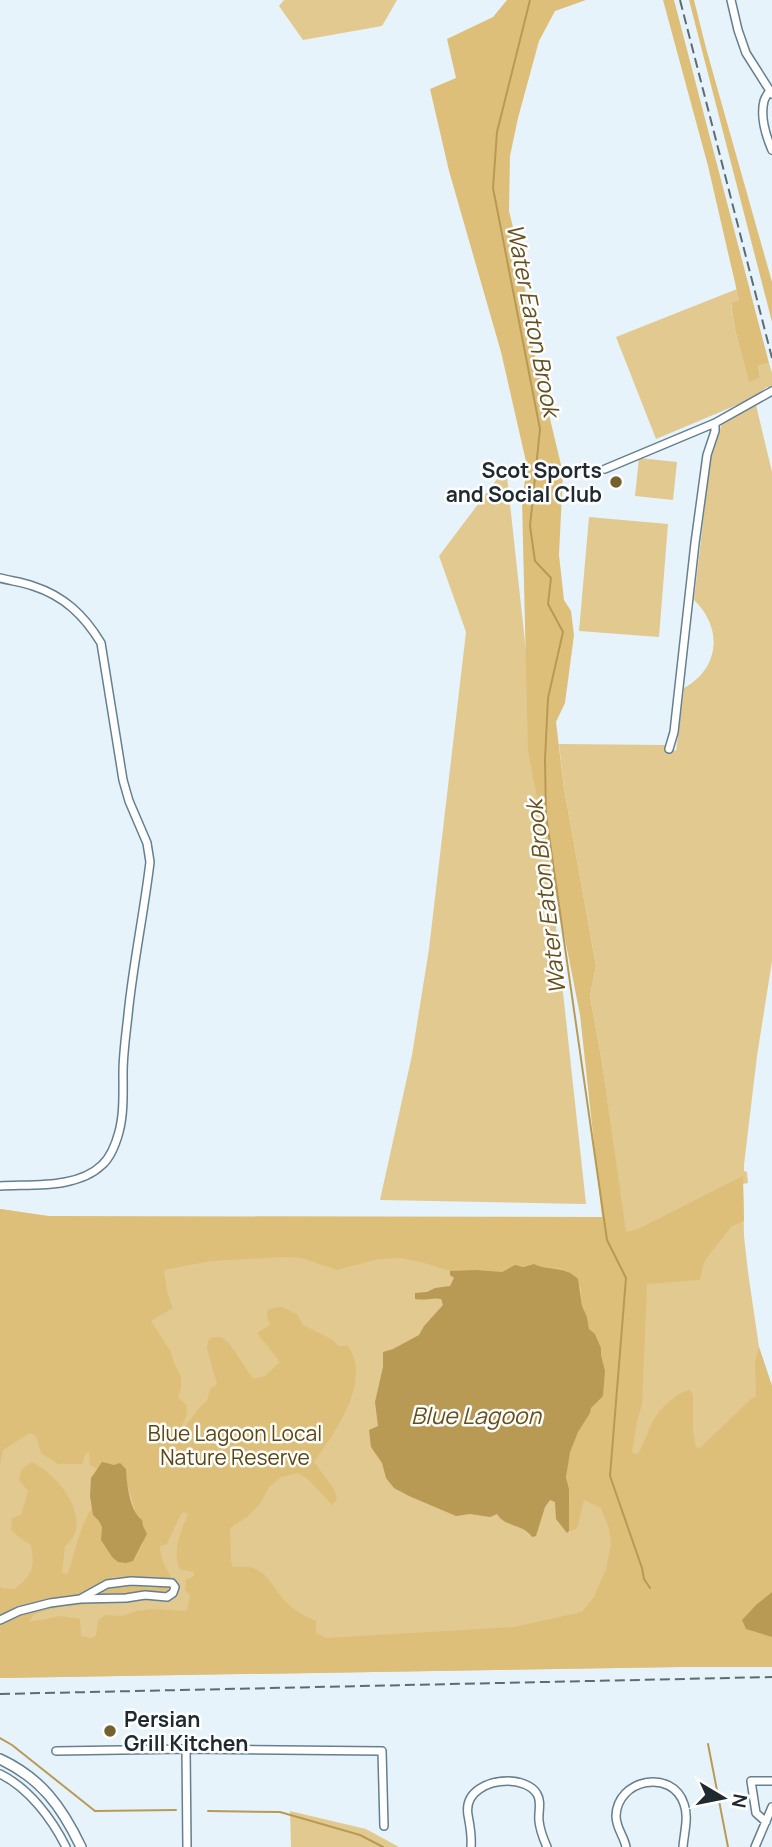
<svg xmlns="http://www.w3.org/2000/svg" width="772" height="1847" viewBox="0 0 772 1847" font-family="Manrope,sans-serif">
<rect width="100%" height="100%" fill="#e7f3fb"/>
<path fill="#e2c990" d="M284,0H397L382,26L303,40L279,6Z
M737,289L739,300L731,304L735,330L749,381L760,378L758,366L769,363L772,373V387H767L751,399L656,439L616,337Z
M756,405L772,472V961L757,1056L744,1165V1171L747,1172L748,1183L743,1184L744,1236L748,1272L759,1347L772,1386V1667H680L0,1678V1209L48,1216L624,1224L602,1062L590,996L596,966L564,788L559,744L666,745L676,751L684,688C720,668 723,628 694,600L710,461L722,423Z
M639,458L677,462L673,500L635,496Z
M506,467L586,1204L380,1200L412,1055L429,949L466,632L439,556Z
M589,517L668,524L659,637L579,631Z
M290,1811L366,1829L399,1847H291Z"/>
<path fill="#debf79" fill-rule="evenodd" d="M507,0H586L555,11L539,41L518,118L510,156L509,211L521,260L533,348L563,473L559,555L564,600L571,611L574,635L565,703L556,722L564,788L596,966L590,996L602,1062L626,1232L638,1229L743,1176L744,1221L732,1226L726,1233L710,1254L704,1262L700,1280L647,1284L642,1405L637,1421L632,1453L638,1454C650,1432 650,1417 670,1401C677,1396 681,1391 690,1390L693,1395V1431L696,1447L700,1448L751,1399L756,1397L755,1362L759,1347L772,1386V1592L756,1605L742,1620L746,1629L772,1637V1667H680L0,1678V1585L1,1588L15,1589C33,1574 35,1568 31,1545L19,1537L11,1530L12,1518L21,1515L28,1491L19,1480L21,1470L31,1462C58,1473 96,1522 65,1546L62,1572L67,1575C76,1552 78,1529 92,1508L93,1515L99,1521L102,1527L101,1540L112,1557L133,1561L143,1544V1526L137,1516L127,1484L126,1469L114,1465L98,1469L90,1465L89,1452L86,1453L82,1464H58L41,1453L36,1436L30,1433L3,1450L0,1465V1209L48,1216L602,1217L580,1015L528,751L522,500L527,466L501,352L449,171L430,89L456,78L447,39L493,17ZM284,1257L301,1258L337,1270L378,1259L400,1258L421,1262L450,1271L502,1272L506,1269L534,1264L544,1269L557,1268L565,1270L575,1276L581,1289L582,1306L587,1317L589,1329L595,1334L601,1348V1355L605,1371L603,1382L604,1390C588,1412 569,1440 566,1468C566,1476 568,1481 569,1489C570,1501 568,1515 568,1527L569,1531L575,1530L578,1525L584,1500L601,1508L609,1528L611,1545L606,1569L594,1597L582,1612L514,1627L327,1638L316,1633V1621C303,1616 290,1608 281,1596C265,1575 262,1564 233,1567L231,1561L230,1528L247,1517L260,1504L269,1487L281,1477L298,1473L309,1480L332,1505L337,1499L334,1489L314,1462C334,1434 373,1380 348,1346H338L333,1340L303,1325L297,1314L282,1307L268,1309L267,1316L270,1325L257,1333L280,1362L265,1376L253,1379L229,1343L221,1337H212L208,1341L207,1348L217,1384L210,1389L207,1401C195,1410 189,1424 178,1435L186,1416L187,1406L178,1397L181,1388V1376L174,1363L171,1352L151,1321L173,1308L167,1292L164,1270L211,1261ZM183,1512L188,1514C180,1533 173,1548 179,1569L194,1572V1576L186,1580L185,1590L190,1595L187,1611L153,1609L137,1611L122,1616L106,1615L98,1620L96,1636L90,1638L81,1636L80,1619L61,1616L29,1622L34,1614L59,1607L102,1603L104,1597C116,1592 126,1596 137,1599C146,1601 162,1601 171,1600L178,1592C173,1576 160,1564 160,1546L167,1544L179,1518ZM113,1577C131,1577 152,1575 167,1586L153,1588L135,1586L105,1589L107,1581Z
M663,0H674L769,363L758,366L760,378L749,382L735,330L731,303L739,300L708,166Z
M689,0H694L706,48L772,282V322Z"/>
<path fill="#b89a55" d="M534,1264C551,1272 564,1265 578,1279L582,1306L587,1317L589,1329L595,1334L601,1348V1355L605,1371L603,1396L591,1408L590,1413L578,1432L570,1452L566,1477L569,1489V1531L567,1533L556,1519L555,1502L550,1500L545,1507L536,1536L532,1537C524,1524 504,1527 497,1514L490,1517L470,1514L456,1516L409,1496L394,1488L386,1478L382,1463L371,1447L369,1430L378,1426L375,1402L383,1367V1352L393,1349L419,1335L424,1326L443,1305L441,1299C433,1297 426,1301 415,1299V1293L427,1292L435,1288L450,1286L454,1278L450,1275V1271L476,1270L502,1272L515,1265L523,1267Z
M102,1462L114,1465L120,1463L126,1469C127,1484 129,1510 142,1520L143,1526L147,1534L133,1561L126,1563L118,1562L112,1557L101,1540L102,1527L99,1521L93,1515L90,1496L91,1478Z
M772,1592V1637L746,1629L742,1620L756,1605Z"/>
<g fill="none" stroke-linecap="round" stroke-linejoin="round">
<path stroke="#b89a55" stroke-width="2" d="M530,0L497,132L493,188L540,429L530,526L535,561L551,578L548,604L563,632L548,698L545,759L546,815L607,1240L626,1278L610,1476L642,1568L644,1579L650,1588
M0,1738L12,1745L95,1811L176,1810
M708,1744L728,1847
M208,1811L280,1812L360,1835L383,1847"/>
<g stroke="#647f8f" stroke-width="10">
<path id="minor" d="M731,0L738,30L746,53L772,94
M770,90C768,94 765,97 764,101C760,117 766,136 772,150
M605,469L715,423L772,391
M0,578C11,581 22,582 33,586C64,596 84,615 101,643L123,780L129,801L147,843L150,862C144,913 133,964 128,1015C126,1034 123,1054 123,1073C123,1093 124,1113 119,1132C116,1143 111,1157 102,1165C77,1189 32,1184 0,1186
M669,749L674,732L695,543L707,455L715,431V423
M0,1620L19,1611L50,1603L80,1599L126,1598L145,1595L167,1597L173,1593L175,1587L172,1583L131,1581L107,1584L80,1599
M186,1749L187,1847
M56,1751L186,1749L382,1751L384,1826
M0,1774C29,1788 52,1819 66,1847
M766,1822L756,1813L751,1781H772
M471,1847C472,1835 470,1826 468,1815C464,1791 489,1781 508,1781C518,1781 532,1785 537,1794C542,1802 538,1812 539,1821C540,1830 543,1838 547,1847
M626,1847C624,1836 616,1828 616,1816C617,1779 672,1768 684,1804C689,1817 684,1833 683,1847
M755,1847L772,1807"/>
</g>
<g stroke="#647f8f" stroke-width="12">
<path id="tertiary" d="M0,1759C41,1778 62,1807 81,1847"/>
</g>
<use href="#minor" stroke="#fff" stroke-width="7"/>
<use href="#tertiary" stroke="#fff" stroke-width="9"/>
<path stroke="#5f6b72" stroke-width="2" stroke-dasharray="10 5" stroke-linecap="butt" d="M680,0L772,358
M0,1694L772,1677"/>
</g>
<g fill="#756130" stroke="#fefefe" stroke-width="2.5">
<circle cx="616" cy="482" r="7"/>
<circle cx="110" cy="1731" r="7"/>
</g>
<g text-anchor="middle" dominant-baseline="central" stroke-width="5" stroke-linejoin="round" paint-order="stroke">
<g font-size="21" font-weight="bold" fill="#1e2930" stroke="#fefefe" text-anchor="end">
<text x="602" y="470">Scot Sports<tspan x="602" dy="24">and Social Club</tspan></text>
<text x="124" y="1719" text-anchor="start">Persian<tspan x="124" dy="24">Grill Kitchen</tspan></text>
</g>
<g font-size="21" fill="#5b460e" stroke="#fefefe">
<text x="235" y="1433">Blue Lagoon Local<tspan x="235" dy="24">Nature Reserve</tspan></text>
</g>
<g font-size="23" font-style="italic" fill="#65501b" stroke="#fefefe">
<text transform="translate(534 320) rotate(79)">Water Eaton Brook</text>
<text transform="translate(545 897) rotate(-97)">Water Eaton Brook</text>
<text x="476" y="1415">Blue Lagoon</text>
</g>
</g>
<g transform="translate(723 1798) rotate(100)" stroke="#fefefe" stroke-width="5" paint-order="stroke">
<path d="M0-5L12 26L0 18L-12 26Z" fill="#1e2930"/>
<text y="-10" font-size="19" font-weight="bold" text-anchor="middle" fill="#1e2930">N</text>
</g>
</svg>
